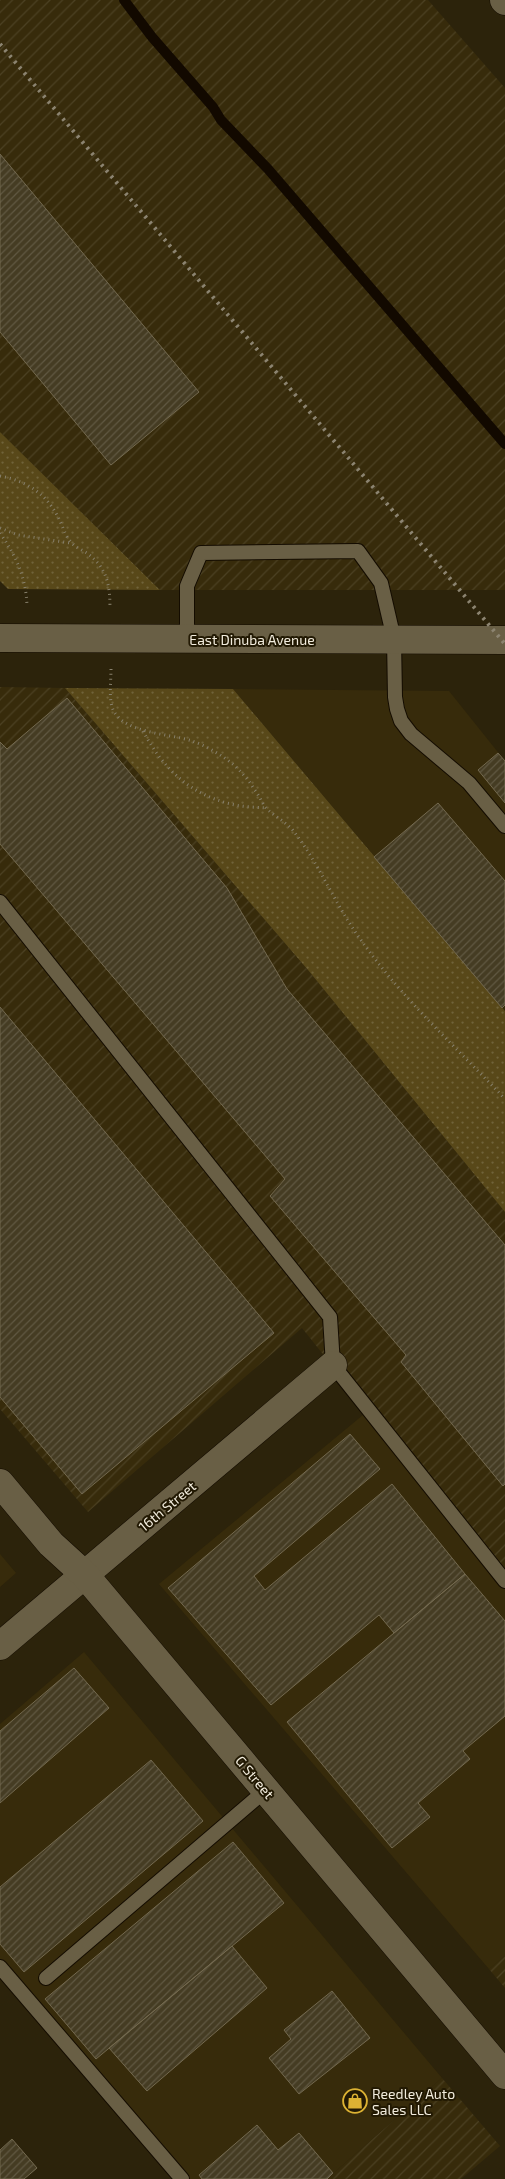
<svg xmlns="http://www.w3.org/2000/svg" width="505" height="2179" viewBox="0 0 505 2179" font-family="'Exo 2',sans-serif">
<defs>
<pattern id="industrial-furrows" width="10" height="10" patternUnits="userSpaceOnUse" patternTransform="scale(1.25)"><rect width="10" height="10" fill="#372b0b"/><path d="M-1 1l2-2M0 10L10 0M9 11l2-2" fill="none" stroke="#4b4022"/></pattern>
<pattern id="park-dots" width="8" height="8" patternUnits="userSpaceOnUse" patternTransform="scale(1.25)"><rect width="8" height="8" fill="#584819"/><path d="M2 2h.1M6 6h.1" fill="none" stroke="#70633a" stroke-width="1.8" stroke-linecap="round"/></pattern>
<pattern id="building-hatch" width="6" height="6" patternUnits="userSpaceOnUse" patternTransform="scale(1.25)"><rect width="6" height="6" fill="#453c23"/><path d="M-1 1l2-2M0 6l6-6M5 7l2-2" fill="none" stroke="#605842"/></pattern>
</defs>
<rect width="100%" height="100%" fill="#2c230b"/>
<path fill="#372b0b" d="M233,689L449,691L505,761V1011Z
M369,1410L505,1581V1956L489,1969L159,1584Z
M0,1554L16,1573L0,1587Z
M84,1652L442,2078L327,2179H182L0,1967V1724Z"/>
<path fill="url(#industrial-furrows)" d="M0,0H428L505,88V590H160L0,432Z
M0,687L65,688L308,970L505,1212V1582L302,1328L88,1512L0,1409Z
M505,1956V1988L489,1969Z
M442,2078L500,2146L461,2179H327Z"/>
<path fill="url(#park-dots)" d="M0,432L160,590L8,589L0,581Z
M65,688L233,689L505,1011V1212L308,970Z"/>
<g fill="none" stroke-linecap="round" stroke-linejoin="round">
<path stroke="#120900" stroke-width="10" d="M124,0L152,37L213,107L221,120L268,169L505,444"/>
</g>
<path fill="url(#building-hatch)" stroke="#73694f" d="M0,154L199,392L111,465L0,332Z
M67,698L227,888L287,989L505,1245V1484L503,1486L401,1362L406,1355L270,1196L285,1179L0,844V742L7,749Z
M498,753L505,761V803L478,770Z
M438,803L505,881V1005L502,1008L374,857Z
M0,1007L274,1333L82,1494L0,1397Z
M350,1434L380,1469L254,1576L265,1590L392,1484L465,1574L394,1633L379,1615L271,1705L168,1588Z
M465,1574L505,1621V1716L463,1751L470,1759L418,1803L430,1817L392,1848L287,1722Z
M74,1668L109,1708L0,1803V1731Z
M151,1760L203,1821L24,1972L0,1944V1887Z
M233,1842L284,1903L96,2059L45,1999Z
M232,1946L267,1988L147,2091L109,2048Z
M332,1991L370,2038L299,2094L269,2058L291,2039L284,2030Z
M257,2125L278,2150L299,2133L333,2173L327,2179H202L199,2175Z
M12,2139L37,2168L24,2179H0V2150Z"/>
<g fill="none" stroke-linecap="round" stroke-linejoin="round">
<g stroke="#140c00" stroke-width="16">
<path id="service" d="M187,639V586L201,553L358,551L381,583L394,639L395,697L397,709L401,721L411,734L469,783L505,826
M0,902L330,1317L333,1365L505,1581
M0,1967L182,2179
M46,1978L266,1790"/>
</g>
<g stroke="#140c00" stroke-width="29">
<path id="minor" d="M504,0L505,1
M0,1646L333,1365"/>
</g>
<g stroke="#140c00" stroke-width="29">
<path id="tertiary" d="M0,638L505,640
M0,1483L51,1544L85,1575L505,2075"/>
</g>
<path stroke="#87806c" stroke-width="3" stroke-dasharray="1 4" stroke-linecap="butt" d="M0,476C27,481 47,494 59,519C63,527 66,538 72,543C76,548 83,550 88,554C107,568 110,585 110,608
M0,528L18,535L70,543
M0,533C16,556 26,577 27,606
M111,669C111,681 109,696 112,707C121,734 169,733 192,741C207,746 223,756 235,766C242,773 249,780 254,789C259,795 262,803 266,808C275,817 287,822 295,833C318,863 333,899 354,930C396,993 453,1044 505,1099
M143,731C163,768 189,794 231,804C242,807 255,807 266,808"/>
<use href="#service" stroke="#695f45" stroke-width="14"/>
<use href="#minor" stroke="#695f45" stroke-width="28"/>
<use href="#tertiary" stroke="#695f45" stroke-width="28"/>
<path stroke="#8c8471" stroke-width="4" stroke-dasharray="2.5 5" stroke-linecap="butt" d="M0,44L505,644"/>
</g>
<defs>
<g id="shop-ring" transform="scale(1.25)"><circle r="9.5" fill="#221903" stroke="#dcb233" stroke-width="1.5"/><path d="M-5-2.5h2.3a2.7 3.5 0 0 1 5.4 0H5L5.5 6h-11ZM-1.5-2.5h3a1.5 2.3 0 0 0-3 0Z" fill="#dcb233"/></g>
</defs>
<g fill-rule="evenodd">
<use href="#shop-ring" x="355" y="2101"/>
</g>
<g text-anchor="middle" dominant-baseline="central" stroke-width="4" stroke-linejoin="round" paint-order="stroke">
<g font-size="14" fill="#f2ecdd" stroke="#221903">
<text x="252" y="639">East Dinuba Avenue</text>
<text transform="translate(167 1506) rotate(-40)">16th Street</text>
<text transform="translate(255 1777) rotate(50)">G Street</text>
</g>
<g font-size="14" fill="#f2ecdd" stroke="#221903" text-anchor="start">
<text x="372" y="2093">Reedley Auto<tspan x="372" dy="16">Sales LLC</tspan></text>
</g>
</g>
</svg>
